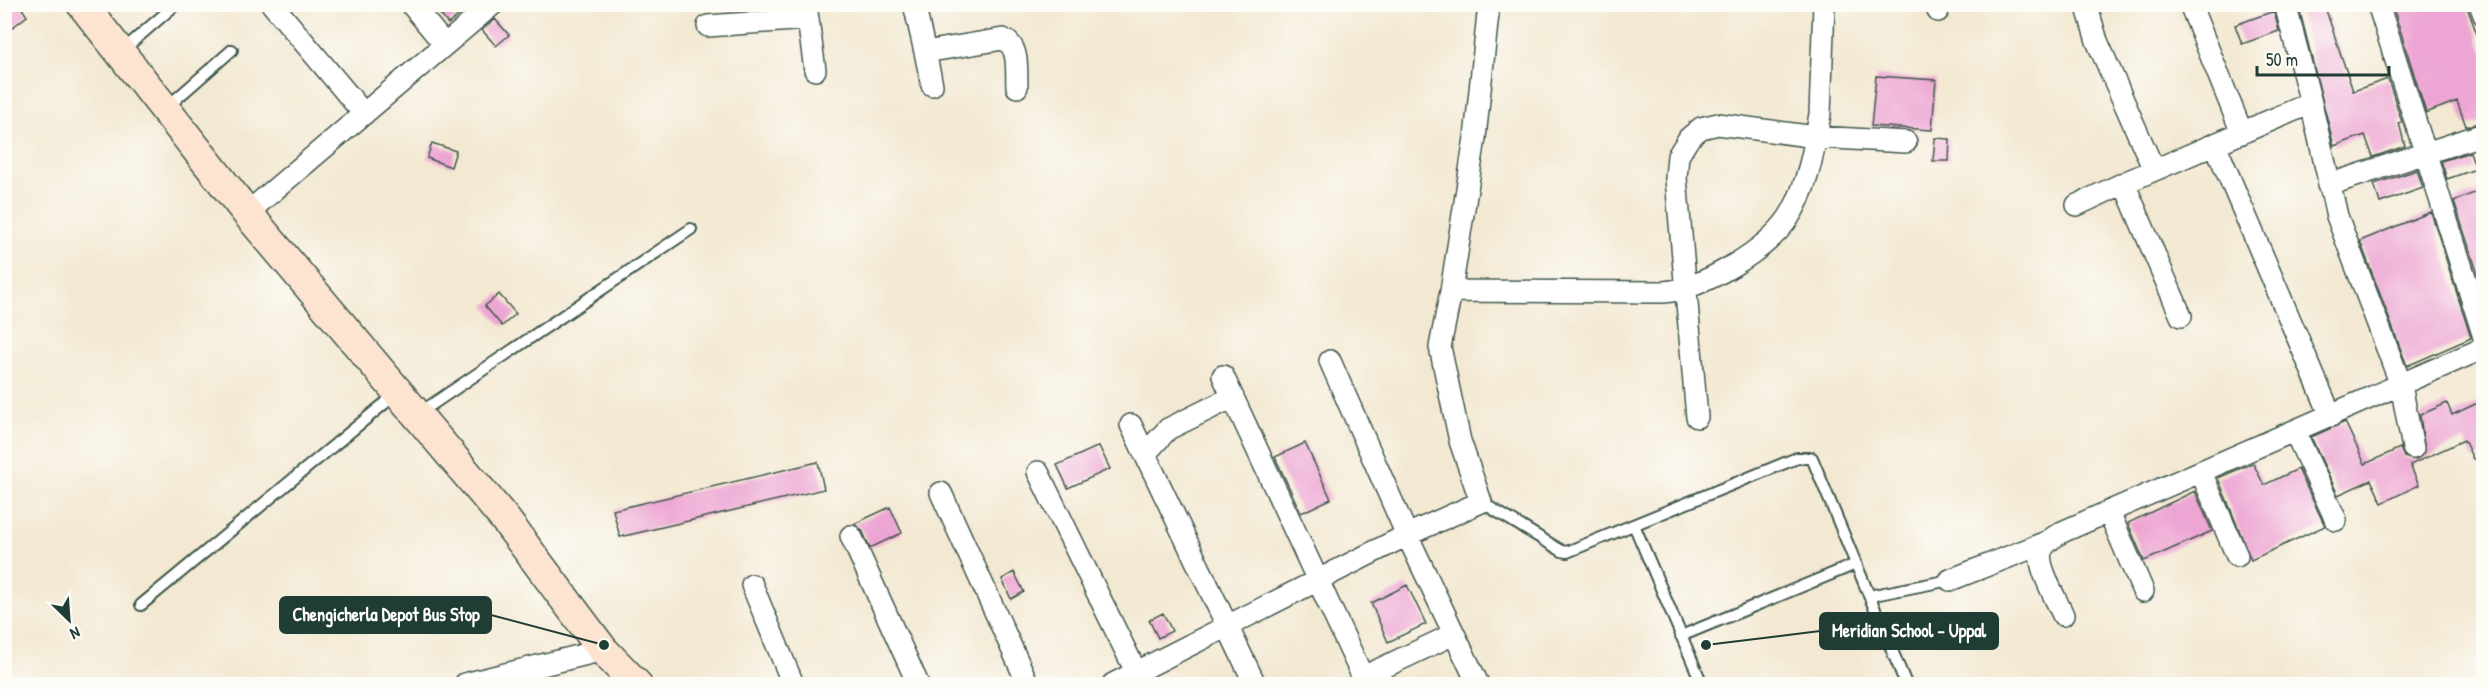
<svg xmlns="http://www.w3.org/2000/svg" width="2488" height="689" viewBox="0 0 2488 689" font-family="'Patrick Hand',sans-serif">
<rect width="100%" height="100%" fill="#fdfcf7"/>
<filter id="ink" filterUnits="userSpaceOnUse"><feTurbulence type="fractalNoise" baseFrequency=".0167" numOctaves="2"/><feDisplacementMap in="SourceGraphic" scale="12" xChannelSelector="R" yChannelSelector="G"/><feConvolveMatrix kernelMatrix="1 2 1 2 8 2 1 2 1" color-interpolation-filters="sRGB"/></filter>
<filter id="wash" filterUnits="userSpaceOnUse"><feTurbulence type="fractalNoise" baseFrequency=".008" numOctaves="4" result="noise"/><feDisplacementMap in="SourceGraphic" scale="24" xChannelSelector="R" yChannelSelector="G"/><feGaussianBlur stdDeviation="1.35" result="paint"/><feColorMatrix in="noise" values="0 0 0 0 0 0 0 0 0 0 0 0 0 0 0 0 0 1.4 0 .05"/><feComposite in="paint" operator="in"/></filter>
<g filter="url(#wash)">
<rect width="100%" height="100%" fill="#f3e8d1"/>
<g id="blocks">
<path fill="#eda6d3" d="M4,4H19L27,16L4,34Z
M432,4H473L448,24Z
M2298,4H2324L2353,91L2388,79L2402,122L2399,123L2405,146L2373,157L2365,135L2334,146Z
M2392,4H2466L2484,54V122L2466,126L2457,101L2426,113Z
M2274,11L2279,31L2242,44L2235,25Z
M495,19L509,35L496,46L482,30Z
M1876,76L1936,80L1932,130L1871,126Z
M1935,138L1950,139L1949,161H1933Z
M432,143L456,151L451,167L427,158Z
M2470,152L2476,169L2447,179L2441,161Z
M2417,170L2423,188L2380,203L2374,184Z
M2484,189V293L2454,201Z
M2431,212L2471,338L2407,366L2360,241Z
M499,294L516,314L502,326L485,306Z
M2484,400V455L2473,459L2464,440L2410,465L2419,485L2382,503L2371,480L2338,495L2311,437L2345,422L2365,464L2400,448L2404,457L2416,460L2425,452L2420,415L2447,403L2452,415Z
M1305,443L1331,499L1301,513L1275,457Z
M1099,446L1110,469L1068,488L1057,465Z
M818,462L824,489L620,537L613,510Z
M2253,463L2264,485L2298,469L2325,526L2251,560L2218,478Z
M2195,491L2212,531L2144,561L2128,523Z
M890,507L902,533L870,548L862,530L854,524Z
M1014,572L1024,592L1011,599L1002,579Z
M1407,585L1426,624L1388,642L1371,603Z
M1163,613L1172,631L1158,638L1149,620Z"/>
</g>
</g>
<g filter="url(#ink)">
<use href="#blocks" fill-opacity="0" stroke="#3f574c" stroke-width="1.5"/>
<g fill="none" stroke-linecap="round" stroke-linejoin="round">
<g stroke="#3f574c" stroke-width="14">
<path id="lane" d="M123,50L175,5
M167,107L232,50
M418,414L691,229
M1481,502L1562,551L1567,552L1797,458H1812L1906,684
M1634,525L1702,684
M1869,596L1950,580
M141,605L396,394
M1681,636L1856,564"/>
</g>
<g stroke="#3f574c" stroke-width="24">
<path id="street" d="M272,4L364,114
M411,4L445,45
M914,4L925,52L1003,39C1020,46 1016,70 1017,87
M1824,4L1820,114L1816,137L1906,142
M1937,4L1938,11
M2086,4L2097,41L2154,170
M2190,4L2242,133
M2285,4L2311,103
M2378,4L2484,337
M2480,4L2484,15
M806,5L815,70
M708,26L808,19
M925,52L932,85
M2215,144L2331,416
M2124,183L2181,316
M2328,185L2484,134
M2077,205L2124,183L2311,103L2337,216L2401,385L2413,448
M247,213L493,4
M1451,291L1664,292C1703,289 1768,249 1789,217C1804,194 1811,164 1816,137L1718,124L1701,128L1689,138L1678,156L1676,178L1697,417
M1330,361L1407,535L1478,684
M1223,376L1366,684
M1131,425L1255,684
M2295,432L2336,520
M1145,454L1168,429L1233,397
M1038,472L1142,684
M2201,472L2237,556
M941,493L1028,684
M2109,512L2143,591
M851,536L918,684
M1950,580L2049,541
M752,585L793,684
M2063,615C2057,601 2037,566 2041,552C2044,542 2054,537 2062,532L2484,348
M1363,677L1454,634
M465,684L603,650
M1113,684L1407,535L1481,502L1460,441L1440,347L1451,291L1475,138L1489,4"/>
</g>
<g stroke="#3f574c" stroke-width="33">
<path id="secondary" d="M82,4L247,213L504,518L603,650L636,684"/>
</g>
<use href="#lane" stroke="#fff" stroke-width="10"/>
<use href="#street" stroke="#fff" stroke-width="21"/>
<use href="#secondary" stroke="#fde4d1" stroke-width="30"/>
</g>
</g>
<path fill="none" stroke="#1f3d34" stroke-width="2" d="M604 645L491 615M1706 645L1820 631"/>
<g fill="#1f3d34" stroke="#fdfcf7" stroke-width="2">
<circle cx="604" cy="645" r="6"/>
<circle cx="1706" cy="645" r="6"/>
</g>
<g fill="#1f3d34" stroke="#1f3d34" stroke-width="2">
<rect x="280" y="597" width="211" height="36" rx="6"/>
<rect x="1820" y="613" width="178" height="36" rx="6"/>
</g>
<g font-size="18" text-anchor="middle" font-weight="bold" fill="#fff">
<text x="386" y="621">Chengicherla Depot Bus Stop</text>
<text x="1909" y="637">Meridian School - Uppal</text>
</g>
<rect width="2488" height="689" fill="none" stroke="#fdfcf7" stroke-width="24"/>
<g transform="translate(69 620) rotate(155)" stroke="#fdfcf7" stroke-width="4.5" paint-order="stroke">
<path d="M0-4.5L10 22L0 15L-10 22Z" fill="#1f3d34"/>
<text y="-9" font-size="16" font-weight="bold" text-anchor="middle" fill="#1f3d34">N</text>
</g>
<path d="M2257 66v9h132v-9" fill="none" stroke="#1f3d34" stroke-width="3"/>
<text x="2266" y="66" font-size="18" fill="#1f3d34" stroke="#fdfcf7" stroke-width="4.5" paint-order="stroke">50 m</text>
</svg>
